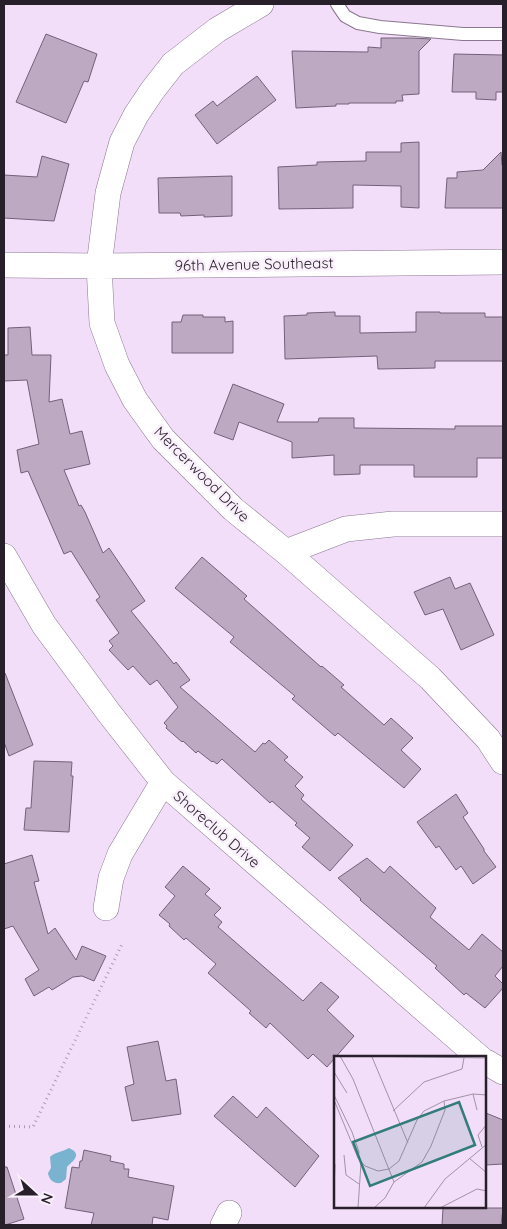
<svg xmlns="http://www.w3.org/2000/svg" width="507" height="1229" viewBox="0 0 507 1229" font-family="Quicksand,sans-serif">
<rect width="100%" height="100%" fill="#f3def9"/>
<path fill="#79b3cf" d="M69,1148C83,1154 73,1161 67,1167L66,1179L61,1183C54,1184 49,1180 48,1173L51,1168L50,1157C55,1152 62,1152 69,1148Z"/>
<path fill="#bea9c3" stroke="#746179" d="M46,34L97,54L88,82L84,81L66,123L16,102Z
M381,38H411L431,39L419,51V94L402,95L403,101H396V103H349V104H336V106L296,108L292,51L368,52V47L381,48Z
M454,54L503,55V92H496V100L476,99V92H452Z
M257,76L276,100L217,144L195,115L213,101L217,106Z
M419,142V208L401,207V186L353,185V208L279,209L278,167L317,165V162L366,161V152H401V143Z
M501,152L502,165H503V208H445L447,178H457V172L483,170Z
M42,156L69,164L54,221L4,218V175L37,177Z
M232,176V216L204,217V215L181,216L180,213H159L158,178Z
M335,312V316H360V333L416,332V312H440V313H485V317H503V361H435V368L378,369L377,356L285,359L284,316L307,315V313Z
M183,315H203V317H225V322L233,321V353H172V322H181Z
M30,327L32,355H51L49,402L62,399L70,434L82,431L90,464L64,470L79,506L81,505L85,512L103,553L109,548L145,601L131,611L174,664L176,662L190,680L180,687L255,752L263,743L265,744L269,740L288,757L284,760L303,777L295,786L304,795L301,799L353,845L330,871L302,847L310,838L295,825L297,823L272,801L270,803L222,759L217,764L213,761L212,762L198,751L196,753L183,741L182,742L166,728L167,726L164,723L178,707L157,680L150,685L133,666L128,670L109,650L113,646L109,641L119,633L96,600L100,597L71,551L64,554L28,471L21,473L17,450L39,444L27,380L4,381V355H8V328Z
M233,384L284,404L277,422H318L319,418H354V428L455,429V426H503V458H477V477H414V465H360V474L334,475V455L292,458V442L239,422L233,440L214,433Z
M202,557L247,596L244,599L321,667L322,666L344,685L341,687L384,725L391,718L413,738L401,750L421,769L404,788L338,733L335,736L292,699L295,696L230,642L234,637L175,588Z
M450,577L455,589L470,583L494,635L461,650L443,609L425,615L414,592Z
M4,673H5L33,745L9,756L4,742Z
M34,761L72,762L71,776H73L69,832L24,830L26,808H31Z
M456,794L468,813L463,817L484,849V851L496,867L473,884L461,866L456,870L439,846L436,848L417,822Z
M32,855L39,881L34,882L48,934L55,928L76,960L82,946L106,956L94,981L82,976L73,977L52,990L49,987L34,996L25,979L39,970L13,926L4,929V864Z
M367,858L384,873L390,866L436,908L430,917L469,950L482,934L503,952V966L495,976L503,984V988L485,1008L466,993L464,995L435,968L437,966L360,900L361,899L338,878Z
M183,866L210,889L205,894L221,908L214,915L222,922L218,927L303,1001L321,982L339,997L327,1010L354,1036L327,1067L313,1054L308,1059L270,1023L266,1028L249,1013L251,1011L208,973L216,964L186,938L184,940L169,926L170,924L159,915L175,896L165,887Z
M158,1041L166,1081L176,1079L181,1114L132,1121L125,1087L134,1084L127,1047Z
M233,1096L257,1118L266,1107L319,1156L295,1187L214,1116Z
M486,1113L503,1120V1164L486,1165Z
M84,1150L111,1156L110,1161L124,1164V1169H129L128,1177L174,1186L168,1220L153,1217L152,1225H91L94,1213L65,1208L72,1167L79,1168L80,1161H82Z
M4,1167H7L24,1219L5,1225H4Z
M443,1208H503L501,1225H442Z"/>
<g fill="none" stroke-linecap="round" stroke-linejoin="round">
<g stroke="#8a778f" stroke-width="14">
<path id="lane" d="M337,4L345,16L358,23L380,27L463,34H503"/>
</g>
<g stroke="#8a778f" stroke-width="26">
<path id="street" d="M261,4L217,30L173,64L152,91L136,115L122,142L108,193L99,266L102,323L117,365L135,400L163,439L233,509L286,552L430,678L488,739L503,762
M4,265L99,266L503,262
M286,552L346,529L393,524H503
M4,556L44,625L109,713L163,782L480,1058
M106,908L111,878L120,854L163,782
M486,1062L503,1072
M223,1225L229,1213"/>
</g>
<path stroke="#aa9aae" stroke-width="3" stroke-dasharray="1 4" stroke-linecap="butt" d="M4,1126L33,1127L122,944"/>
<use href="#lane" stroke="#fff" stroke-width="12"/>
<use href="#street" stroke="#fff" stroke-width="25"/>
</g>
<g text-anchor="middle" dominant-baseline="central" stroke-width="5" stroke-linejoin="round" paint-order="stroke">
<g font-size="15" fill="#271f29" stroke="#f9f0fb">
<text transform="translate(254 264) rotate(-1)">96th Avenue Southeast</text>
<text transform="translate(202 474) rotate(45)">Mercerwood Drive</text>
<text transform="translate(217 829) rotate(41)">Shoreclub Drive</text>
</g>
</g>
<g transform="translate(334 1056)">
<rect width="152" height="152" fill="#f3def9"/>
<path fill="none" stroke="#a192a6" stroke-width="1" d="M6,0L19,23L60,126M19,0L153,2M38,1L74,87M0,16L13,37M139,38L143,54M0,39L18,76L25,96L24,102M0,44L24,102L31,110L44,115L55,113L65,105L83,64L90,55L110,45L139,38L153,39M59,55L90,26L128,13L130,2M148,91L144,79L153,68M10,99L12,119L25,128M135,102L153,117M0,135L1,108M24,152L27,107M40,152L51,142L60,126L88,106L97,90L111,54L110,45M90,152L111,123L153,88M106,152L143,133L153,135"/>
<path fill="#337c7c" fill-opacity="0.15" stroke="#337c7c" stroke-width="2.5" d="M125,46L141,89L36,130L19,86Z"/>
<rect width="152" height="152" fill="none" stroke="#271f29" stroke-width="2.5"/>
</g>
<rect width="507" height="1229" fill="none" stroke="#271f29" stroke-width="10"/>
<g transform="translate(35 1194) rotate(111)" stroke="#f9f0fb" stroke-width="4" paint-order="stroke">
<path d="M0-4L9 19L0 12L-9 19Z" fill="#271f29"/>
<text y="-8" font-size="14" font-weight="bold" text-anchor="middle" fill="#271f29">N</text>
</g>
</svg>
